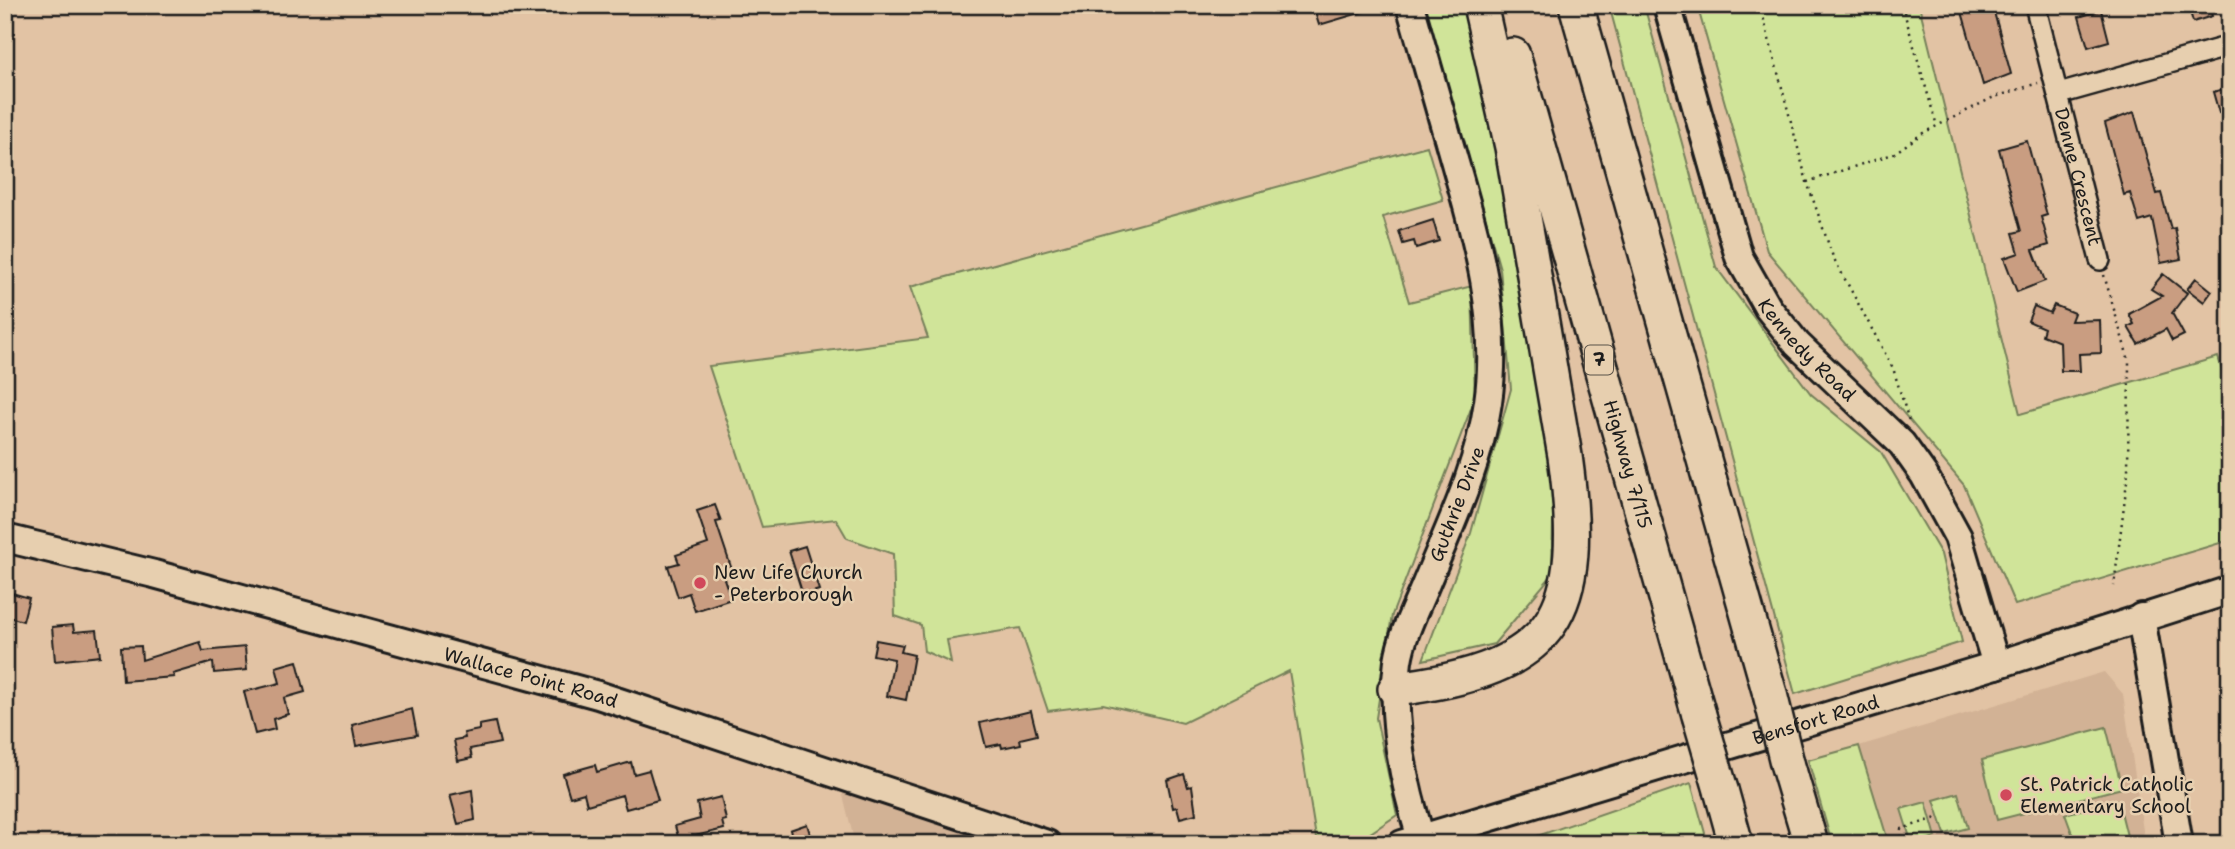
<svg xmlns="http://www.w3.org/2000/svg" width="2235" height="849" viewBox="0 0 2235 849" font-family="'Shantell Sans',sans-serif">
<rect width="100%" height="100%" fill="#e2c3a4"/>
<filter id="ink" filterUnits="userSpaceOnUse"><feTurbulence type="fractalNoise" baseFrequency=".0143" numOctaves="2"/><feDisplacementMap in="SourceGraphic" scale="14" xChannelSelector="R" yChannelSelector="G"/><feConvolveMatrix kernelMatrix="1 2 1 2 8 2 1 2 1" color-interpolation-filters="sRGB"/></filter>
<g filter="url(#ink)">
<path fill="#d2b295" d="M2104,672L2123,694L2145,844H1889L1859,746Z
M842,791L1001,844H855Z"/>
<path fill="#d0e499" stroke="#76805a" stroke-width="2" d="M1425,5H1466L1482,71L1554,466L1552,575L1494,644L1423,660L1471,533L1511,389L1500,269Z
M1609,5H1644L1716,267L1811,394L1881,452L1941,554L1962,642L1795,694Z
M1697,5H1919L2020,414L2218,357L2230,396V540L2015,605L1964,485L1767,251Z
M1427,146L1443,200L1383,217L1409,302L1472,286L1475,398L1392,615L1376,718L1397,815L1354,844H1317L1289,671L1183,723L1103,704L1048,711L1020,628L947,640L951,663L924,651L921,625L895,616L893,554L847,538L836,519L762,527L709,366L928,338L910,287Z
M2106,727L2122,788L1997,820L1982,760Z
M1859,746L1889,844H1832L1808,760Z
M1691,783L1708,844H1514Z
M1958,793L1968,828L1945,834L1934,800Z
M2118,800L2129,844H2076L2065,814Z
M1926,802L1936,837L1912,844L1901,809Z"/>
<path fill="#c99d81" stroke="#1c1c1c" stroke-width="2" d="M1325,5H1372L1373,9L1319,25L1314,9Z
M1960,5H1992L2011,74L1983,85Z
M2188,5H2209L2212,16L2193,22Z
M2101,10L2109,41L2088,47L2079,17Z
M2230,87V110L2219,113L2213,92Z
M2134,112L2157,194L2161,193L2171,229L2175,228L2181,259L2161,263L2152,218L2139,222L2130,193L2124,195L2105,123Z
M2027,141L2047,215L2041,217L2049,245L2033,250L2045,281L2017,292L2004,258L2019,253L2013,233L2021,231L1999,149Z
M1433,220L1439,241L1416,248L1414,241L1403,244L1399,231Z
M2163,274L2187,293L2172,313L2184,335L2172,341L2166,329L2138,344L2128,327L2134,324L2129,314L2162,296L2151,289Z
M2196,278L2212,291L2204,302L2187,289Z
M2054,305L2074,313L2071,321L2100,320L2101,353L2079,354L2080,371H2061L2060,342L2042,335L2044,328L2028,321L2034,306L2050,313Z
M715,505L721,521L716,522L732,570L722,573L731,599L695,611L689,593L678,597L668,566L679,563L676,555L708,544L697,511Z
M805,546L819,590L803,595L789,551Z
M5,591L29,598L23,621L5,616Z
M73,625L74,632L97,630L100,656L55,661L52,627Z
M876,640L903,645L901,652L914,655L906,700L887,696L894,659L873,655Z
M200,642L203,651L245,647L247,670L214,673L213,662L173,674L174,677L123,681L121,647L141,646L142,660Z
M297,661L305,692L284,698L288,714L273,719L275,729L255,734L244,692L280,683L276,667Z
M412,709L417,735L356,746L352,725Z
M1031,711L1037,735L1020,739L1021,744L1002,748L1001,744L986,747L980,723Z
M495,722L500,743L470,749L472,758L458,761L454,740L465,738L464,733L479,730V725Z
M631,762L634,774L649,770L658,800L626,809L622,795L587,805L584,793L570,797L563,774L595,765L597,772Z
M1184,774L1188,787L1192,786L1196,814L1180,818L1177,807L1173,808L1167,780Z
M472,790L475,820L458,824L450,795Z
M721,797L726,820L722,821L724,829L679,840L675,826L700,819L697,803Z
M807,824L813,844H794L790,830Z"/>
<g fill="none" stroke-linecap="round" stroke-linejoin="round">
<g stroke="#1c1c1c" stroke-width="24">
<g id="street">
<path id="s1" d="M2035,5L2100,260"/>
<path d="M2059,94L2230,46"/>
</g>
</g>
<g stroke="#1c1c1c" stroke-width="32">
<g id="secondary">
<path d="M1410,5C1425,58 1440,110 1455,163C1477,240 1500,320 1488,402C1479,466 1450,526 1425,586C1415,610 1402,635 1398,661C1390,717 1404,784 1421,838"/>
<path id="s2" d="M1667,5L1739,257L1768,308L1797,344L1902,444L1924,475L1958,537L1996,665"/>
<path id="s3" d="M5,538L154,574L598,695L1047,844"/>
<path d="M2141,617L2179,844"/>
<path id="s4" d="M1402,844L1996,665L2230,590"/>
</g>
</g>
<g stroke="#1c1c1c" stroke-width="38">
<g id="highway">
<path d="M1576,5L1770,694"/>
<path id="s5" d="M1513,55L1699,715"/>
<path d="M1395,689C1559,669 1587,613 1565,456L1512,147L1480,5"/>
<path d="M1787,763L1811,844"/>
<path d="M1721,790L1736,844"/>
</g>
</g>
<path stroke="#1c1c1c" stroke-width="2.5" stroke-dasharray="2 5" stroke-linecap="butt" d="M1760,5L1807,182L1833,257L1893,368L1909,421
M1902,5L1937,126
M1807,182L1893,154L1923,133L1992,98L2038,83
M2104,275L2129,361L2128,473L2114,586
M1900,844L1901,829L1940,817"/>
<use href="#street" stroke="#e7cfaf" stroke-width="19"/>
<use href="#secondary" stroke="#e7cfaf" stroke-width="26"/>
<use href="#highway" stroke="#e7cfaf" stroke-width="33"/>
<g stroke="#1c1c1c" stroke-width="38" stroke-linecap="butt">
<path id="highway-bridge" d="M1770,694L1787,763
M1699,715L1721,790"/>
</g>
<use href="#highway-bridge" stroke="#e7cfaf" stroke-width="33"/>
</g>
</g>
<g fill="#d1495b" stroke="#e7cfaf" stroke-width="2.5">
<circle cx="700" cy="583" r="7"/>
<circle cx="2006" cy="795" r="7"/>
</g>
<g text-anchor="middle" dominant-baseline="central" stroke-width="5" stroke-linejoin="round" paint-order="stroke">
<rect fill="#e7cfaf" stroke="#595248" stroke-width="2" x="1585" y="345.5" width="28" height="29" rx="5"/>
<g font-size="18" font-weight="bold" fill="#1c1c1c">
<text x="1599" y="360">7</text>
</g>
<g font-size="19" fill="#1c1c1c" stroke="#e7cfaf">
<text stroke="none"><textPath href="#s1" startOffset="177">Denne Crescent</textPath></text>
<text stroke="none"><textPath href="#s2" startOffset="378">Kennedy Road</textPath></text>
<text stroke="none"><textPath href="#s5" startOffset="425">Highway 7/115</textPath></text>
<text transform="translate(1457 504) rotate(-69)">Guthrie Drive</text>
<text stroke="none"><textPath href="#s3" startOffset="544">Wallace Point Road</textPath></text>
<text stroke="none"><textPath href="#s4" startOffset="432">Bensfort Road</textPath></text>
</g>
<g font-size="19" fill="#1c1c1c" stroke="#e7cfaf" text-anchor="start">
<text x="714" y="572">New Life Church<tspan x="714" dy="22">- Peterborough</tspan></text>
<text x="2020" y="784">St. Patrick Catholic<tspan x="2020" dy="22">Elementary School</tspan></text>
</g>
</g>
<rect width="2235" height="849" fill="none" stroke="#e7cfaf" stroke-width="28"/>
<rect x="14" y="14" width="2207" height="821" fill="none" stroke="#1c1c1c" stroke-width="2.5" filter="url(#ink)"/>
</svg>
